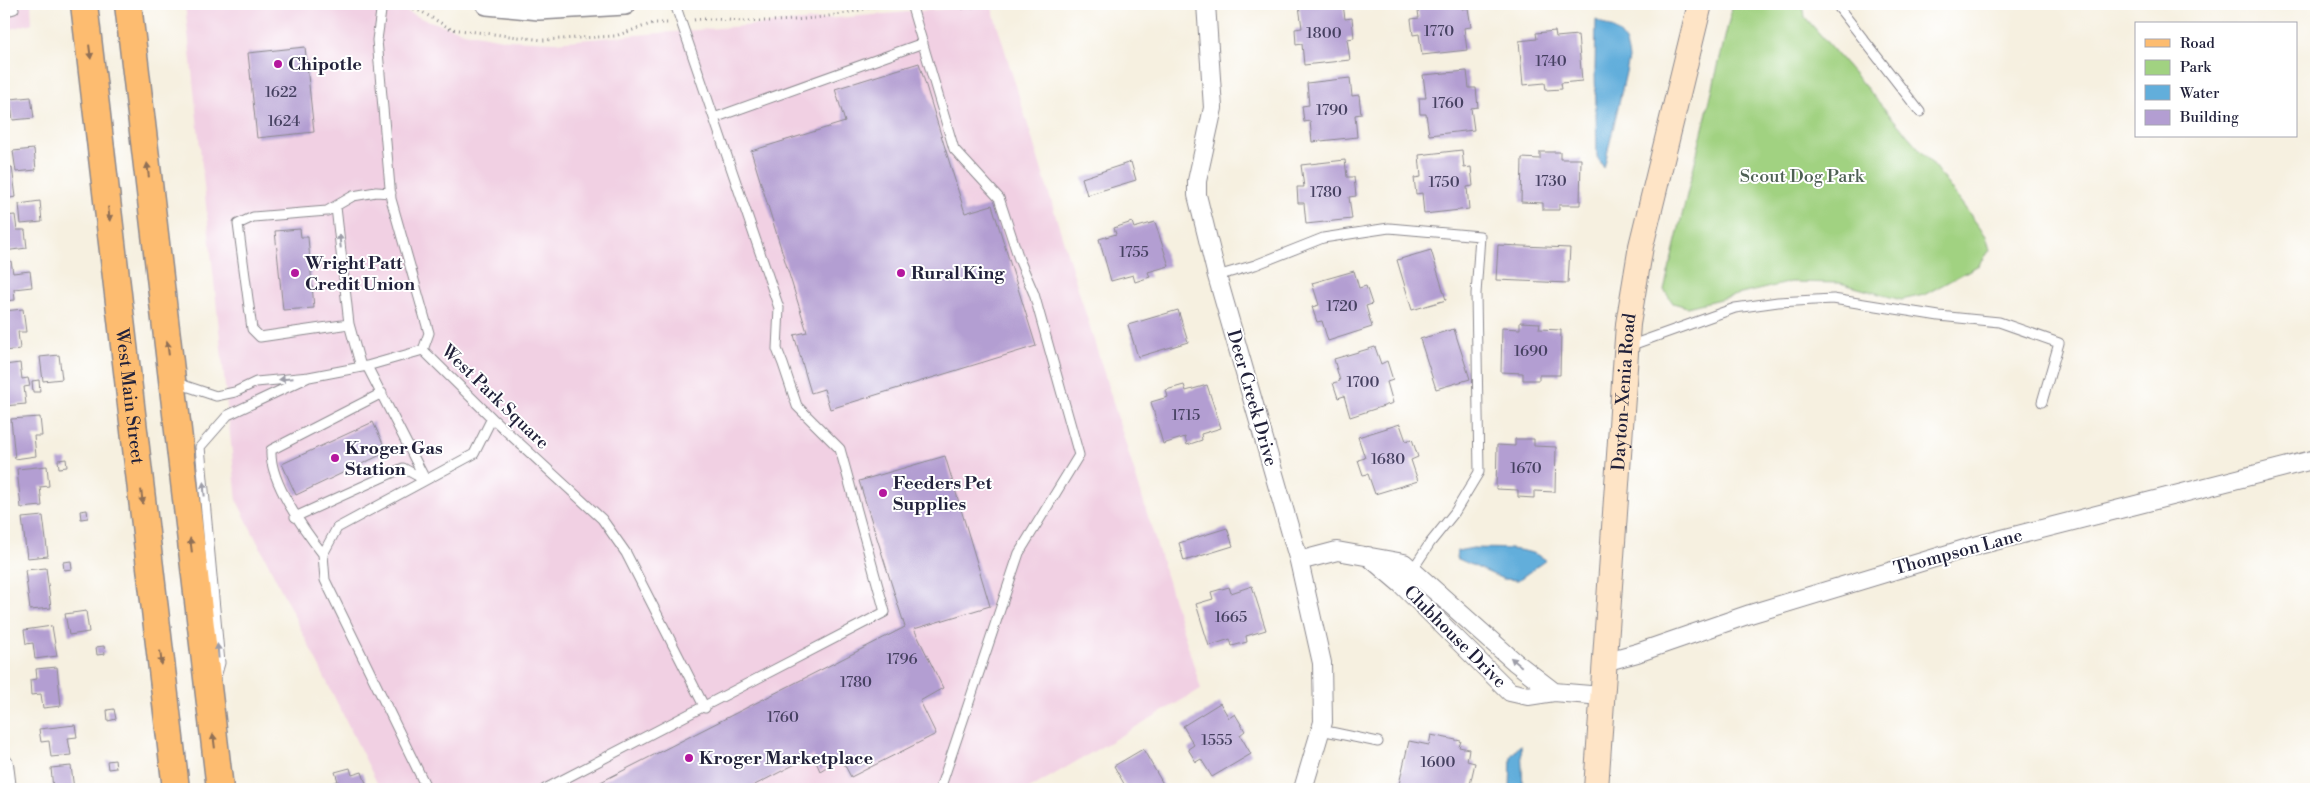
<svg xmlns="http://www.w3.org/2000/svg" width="2320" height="793" viewBox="0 0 2320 793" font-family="'Libre Bodoni',serif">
<rect width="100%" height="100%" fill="#fff"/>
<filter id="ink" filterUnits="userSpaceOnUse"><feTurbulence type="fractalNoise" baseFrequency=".02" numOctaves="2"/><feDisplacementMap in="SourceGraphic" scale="10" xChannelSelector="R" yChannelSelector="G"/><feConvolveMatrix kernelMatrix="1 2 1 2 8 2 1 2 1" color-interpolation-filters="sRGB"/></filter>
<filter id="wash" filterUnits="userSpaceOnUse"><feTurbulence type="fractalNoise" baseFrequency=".0096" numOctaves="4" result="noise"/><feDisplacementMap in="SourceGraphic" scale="20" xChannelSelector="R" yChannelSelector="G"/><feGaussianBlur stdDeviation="1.12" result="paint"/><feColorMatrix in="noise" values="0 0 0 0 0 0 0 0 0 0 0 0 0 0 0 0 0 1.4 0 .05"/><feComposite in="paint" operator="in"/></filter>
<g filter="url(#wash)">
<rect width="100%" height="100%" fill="#f6f0e0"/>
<path fill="#f1d0e3" d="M4,4H31L32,23L4,31Z
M185,4H391L423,19L464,32L508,40L555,42L991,5L1201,689L1029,789H380L237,501Z"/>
<path fill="#a1d281" stroke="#627a5e" d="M1733,4H1803L1805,17L1934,166L1986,236L1990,250L1979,265L1924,295L1901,300L1840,283L1791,282L1687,307L1673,303L1664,290Z"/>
<path fill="#62aedb" stroke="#42688b" d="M1596,20C1618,31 1626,33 1629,59L1604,168L1597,157L1595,69Z
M1473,548C1496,549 1527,546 1546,560L1518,580L1503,579L1456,558L1457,551Z
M1521,744L1523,789H1510L1511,756Z"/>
<g id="blocks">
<path fill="#b39ed2" d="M1320,4H1343L1345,19L1352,18L1354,38L1347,39L1350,60L1304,65L1302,44L1296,45L1295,29L1302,28L1299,6Z
M1417,4H1461L1462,9L1468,8L1471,27L1464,28L1467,50L1422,55L1419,34L1413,35L1411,19L1419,18Z
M1555,31L1556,37L1578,35L1582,81L1561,83L1562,89L1546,90L1545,83L1523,85L1519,41L1537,39L1536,33Z
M305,47L314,132L257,138L248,53Z
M919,63L965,213L992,205L1036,346L830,409L824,389L811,393L794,335L807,332L751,151L845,122L835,89Z
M1467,71L1469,88H1476L1478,107L1471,108L1474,130L1429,135L1426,114H1420L1419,98H1426L1423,75Z
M1350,78L1352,96L1359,95L1361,114L1355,115L1357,137L1312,142L1310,121L1304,122L1302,106L1309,105L1307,83Z
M31,97L34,118L13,120L10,99Z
M34,149L36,170L16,172L13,151Z
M1462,150L1464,168L1471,167L1473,186L1467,187L1469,209L1424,214L1422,193L1416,194L1414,178L1421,177L1419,155Z
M1540,152H1560V159H1581L1580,205H1559V210H1543V203L1521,202L1522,158L1540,159Z
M1345,160L1347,177H1354L1356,196L1349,197L1352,219L1306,224L1304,203H1298L1297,187H1304L1301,165Z
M1131,162L1136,180L1087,195L1082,178Z
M12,167L16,197L4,199V168Z
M40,201L42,222L21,224L19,204Z
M15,215L17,230H25L27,248L4,251V216Z
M1132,222L1134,228L1155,222L1169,266L1148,272L1150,277L1135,282L1133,275L1111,281L1099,239L1116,234L1114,228Z
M300,229L301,237H308L314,308L283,310L275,231Z
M1498,245L1570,248L1568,283L1496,280Z
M1431,250L1446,300L1412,310L1397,260Z
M4,261H11L13,273L30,271L32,287L14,289L15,300L4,301Z
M1354,271L1359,288L1366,286L1372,304L1366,306L1372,327L1328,341L1322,321L1317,322L1312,307L1319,305L1312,283Z
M23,309L26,332H18L20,349L4,351V311Z
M1178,310L1188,342L1138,357L1128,325Z
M1520,322L1540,323L1539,329L1561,330L1560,375H1539V380H1523V373L1501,372L1502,328L1520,329Z
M1454,329L1470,379L1436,389L1420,339Z
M1375,347L1381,364L1387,361L1393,380L1387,382L1393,403L1350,417L1344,396L1338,398L1333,383L1340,381L1334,359Z
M59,355L62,379L43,381L40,357Z
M20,363L22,379L28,378L30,386L24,387L26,404L4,406V365Z
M39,380L40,392H33L32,381Z
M1184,385L1186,391L1207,385L1221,428L1201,434L1202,440L1187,445L1185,437L1163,444L1151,402L1168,397L1166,390Z
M40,417L42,436H34L36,456L15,459L11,419Z
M373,422L387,452L296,495L282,464Z
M1400,424L1406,441L1412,439L1418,457L1411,460L1418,481L1375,494L1368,474L1363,475L1358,460L1365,458L1358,437Z
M1515,439H1534V446L1556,447L1555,492L1534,491V498L1518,497V490L1496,489L1497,445L1515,446Z
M945,456L990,606L914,629L943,688L920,701L936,734L851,777L841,758L820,771L813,755L747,789H587L905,627L859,481Z
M66,459L67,467L59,468L58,460Z
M47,466L49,486L40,487L42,506L21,508L17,469Z
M87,510L88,518L81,519L80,511Z
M43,516L48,556L27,558L22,518Z
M1227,528L1233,546L1184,561L1179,543Z
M71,561L72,569L64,570L63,562Z
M46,568L51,608L30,610L25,570Z
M1252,586L1266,630L1246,636L1247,642L1232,646L1230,639L1209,646L1196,604L1213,599L1211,592L1229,587L1231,593Z
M86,611L89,632L69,635L65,614Z
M52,626L57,656L35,659L33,643L26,644L24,630Z
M104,646L105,654L97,655L96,647Z
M57,667L61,706L43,708L41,694L31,695L30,680L37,679L36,669Z
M1220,703L1229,718L1235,714L1245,731L1240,735L1251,754L1212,777L1201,759L1196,762L1188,749L1194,745L1183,726Z
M114,709L116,719L108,721L107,710Z
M75,725L77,737L68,738L71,755L51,757L49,741L41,742L39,729Z
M1431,735L1461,741L1459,747L1469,749L1467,761L1475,763L1469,789H1416L1399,784L1409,741L1429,745Z
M1143,749L1166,789H1127L1114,766Z
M115,760L116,768L108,769L107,761Z
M71,766L74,789H53L51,768Z
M350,768L352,775L362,772L368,789H329L327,784L338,781L335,772Z"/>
</g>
</g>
<g filter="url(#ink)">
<use href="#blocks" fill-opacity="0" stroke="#8c898e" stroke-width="1"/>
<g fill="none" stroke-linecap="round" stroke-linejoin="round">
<g stroke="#8c898e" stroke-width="11">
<path id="service" d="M382,4L377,40L391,199L429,333L423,350L492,418L602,519L626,553L705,708
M911,4L954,149L999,198L1019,259L1034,294L1079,455L1019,553L940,789
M1836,4L1920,112
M4,12L14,9
M714,118L923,43
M336,207L349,324
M1217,276L1255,265L1323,238L1389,228L1480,236L1476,294L1479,472L1455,512L1430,543L1411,572
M1629,346L1735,308L1778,302L1833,299L1939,316L1999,322L2059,343L2042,402
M367,366L425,479
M361,367L349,324L260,337L252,329L238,224L253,217L327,211L353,196L376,192L391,193
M309,377L367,366L423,350
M176,380L186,386L216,396L235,392L256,382L309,377L228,415L200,447L220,663L216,677
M295,517L403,468L425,480
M323,554C304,530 269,481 271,450L382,393
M1321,730L1378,742
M427,789L325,580L323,554L337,528L474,454L492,418
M545,789L885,612L840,449L797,406L783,364L777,349L779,308L675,4"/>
</g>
<g stroke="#8c898e" stroke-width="20">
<path id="minor" d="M1206,4L1213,108L1197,181V195L1217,276L1299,561L1322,663L1323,722L1303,789
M1368,556L1401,584L1510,692L1528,696L1554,692L1602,696
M1299,561L1337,551L1404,563L1515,662L1554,692
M1604,662L1637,653L1750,614L1971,547L2316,459
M4,764L7,789"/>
</g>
<g stroke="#8c898e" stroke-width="24">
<path id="tertiary" d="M487,4L539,9L625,4"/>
</g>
<g stroke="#8c898e" stroke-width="26">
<g id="secondary">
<path id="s1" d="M1596,789L1628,324L1641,246L1700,4"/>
</g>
</g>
<g stroke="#8c898e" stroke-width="29">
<g id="primary">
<path id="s2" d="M84,4L176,789"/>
<path d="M128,4L220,789"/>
</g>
</g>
<path stroke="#8c898e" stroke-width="3" stroke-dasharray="1 4" stroke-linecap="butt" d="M400,4L422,12L451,29L543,40L615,36L654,23H668
M948,4L963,8L997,4
M694,20C712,17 728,21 747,21C794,22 839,17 883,4"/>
<use href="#service" stroke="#fff" stroke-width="9"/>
<use href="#minor" stroke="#fff" stroke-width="18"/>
<use href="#tertiary" stroke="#fff" stroke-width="21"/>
<use href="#secondary" stroke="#fee4c6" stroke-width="24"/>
<use href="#primary" stroke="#fdbc70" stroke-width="26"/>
</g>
<defs><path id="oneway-solid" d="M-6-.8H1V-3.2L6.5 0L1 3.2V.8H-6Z" transform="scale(1.25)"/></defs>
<g fill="#906f56">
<use href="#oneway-solid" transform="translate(90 52) rotate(83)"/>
<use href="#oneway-solid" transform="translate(148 170) rotate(-97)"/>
<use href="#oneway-solid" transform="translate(109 214) rotate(83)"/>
<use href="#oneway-solid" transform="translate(168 348) rotate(-97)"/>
<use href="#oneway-solid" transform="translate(142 497) rotate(83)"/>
<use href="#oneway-solid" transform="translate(191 545) rotate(-97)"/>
<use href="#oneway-solid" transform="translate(161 658) rotate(83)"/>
<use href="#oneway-solid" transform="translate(214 741) rotate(-97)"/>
</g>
<g fill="#9c9ca7">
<use href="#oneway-solid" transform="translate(340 241) rotate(-96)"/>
<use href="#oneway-solid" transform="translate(286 379) rotate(175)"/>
<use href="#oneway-solid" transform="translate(204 489) rotate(-95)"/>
<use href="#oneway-solid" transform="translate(218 651) rotate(-95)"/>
<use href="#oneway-solid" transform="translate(1516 662) rotate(-140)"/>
</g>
</g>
<g fill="#b5179e" stroke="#fff" stroke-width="2">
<circle cx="278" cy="64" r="5"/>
<circle cx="295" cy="273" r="5"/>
<circle cx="901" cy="273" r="5"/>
<circle cx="335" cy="458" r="5"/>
<circle cx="883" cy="493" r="5"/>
<circle cx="689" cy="758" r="5"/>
</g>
<g text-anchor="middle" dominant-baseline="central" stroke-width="4" stroke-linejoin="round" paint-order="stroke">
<g font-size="15" fill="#464161">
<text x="1439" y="31">1770</text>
<text x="1324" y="33">1800</text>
<text x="1551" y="61">1740</text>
<text x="281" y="92">1622</text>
<text x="1448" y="103">1760</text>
<text x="1332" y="110">1790</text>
<text x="284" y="121">1624</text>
<text x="1551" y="181">1730</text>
<text x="1444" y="182">1750</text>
<text x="1326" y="192">1780</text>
<text x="1134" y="252">1755</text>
<text x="1342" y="306">1720</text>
<text x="1531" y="351">1690</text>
<text x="1363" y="382">1700</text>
<text x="1186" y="415">1715</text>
<text x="1388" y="459">1680</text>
<text x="1526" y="468">1670</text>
<text x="1231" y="617">1665</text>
<text x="902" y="659">1796</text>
<text x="856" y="682">1780</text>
<text x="783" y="717">1760</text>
<text x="1217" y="740">1555</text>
<text x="1438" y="762">1600</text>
</g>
<g font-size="18" font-weight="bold" fill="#22223b" stroke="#fff" text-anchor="start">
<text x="288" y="64">Chipotle</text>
<text x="305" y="263">Wright Patt<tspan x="305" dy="21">Credit Union</tspan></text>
<text x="911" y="273">Rural King</text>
<text x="345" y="448">Kroger Gas<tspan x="345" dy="21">Station</tspan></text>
<text x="893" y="483">Feeders Pet<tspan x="893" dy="21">Supplies</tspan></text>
<text x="699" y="758">Kroger Marketplace</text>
</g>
<g font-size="18" fill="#4e6054" stroke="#fff">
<text x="1802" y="176">Scout Dog Park</text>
</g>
<g font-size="18" fill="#22223b" stroke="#fff">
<text stroke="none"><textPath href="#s1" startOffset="398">Dayton-Xenia Road</textPath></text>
<text stroke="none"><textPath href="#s2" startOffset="395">West Main Street</textPath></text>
<text transform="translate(495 397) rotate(44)">West Park Square</text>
<text transform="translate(1252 398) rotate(74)">Deer Creek Drive</text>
<text transform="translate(1958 552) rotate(-15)">Thompson Lane</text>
<text transform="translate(1455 637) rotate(45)">Clubhouse Drive</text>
</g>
</g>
<rect width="2320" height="793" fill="none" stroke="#fff" stroke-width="20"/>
<rect x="2135" y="22" width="162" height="115" fill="#ffffff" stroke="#a7a7b1"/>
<rect x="2145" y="39" width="25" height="8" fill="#fdbc70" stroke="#a7a7b1"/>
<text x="2180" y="48" font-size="15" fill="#22223b">Road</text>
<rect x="2145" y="60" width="25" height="15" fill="#a1d281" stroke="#a7a7b1"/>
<text x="2180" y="72" font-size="15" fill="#22223b">Park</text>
<rect x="2145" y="85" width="25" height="15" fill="#62aedb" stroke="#a7a7b1"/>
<text x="2180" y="98" font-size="15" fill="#22223b">Water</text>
<rect x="2145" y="110" width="25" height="15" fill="#b39ed2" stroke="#a7a7b1"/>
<text x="2180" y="122" font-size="15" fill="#22223b">Building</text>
</svg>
